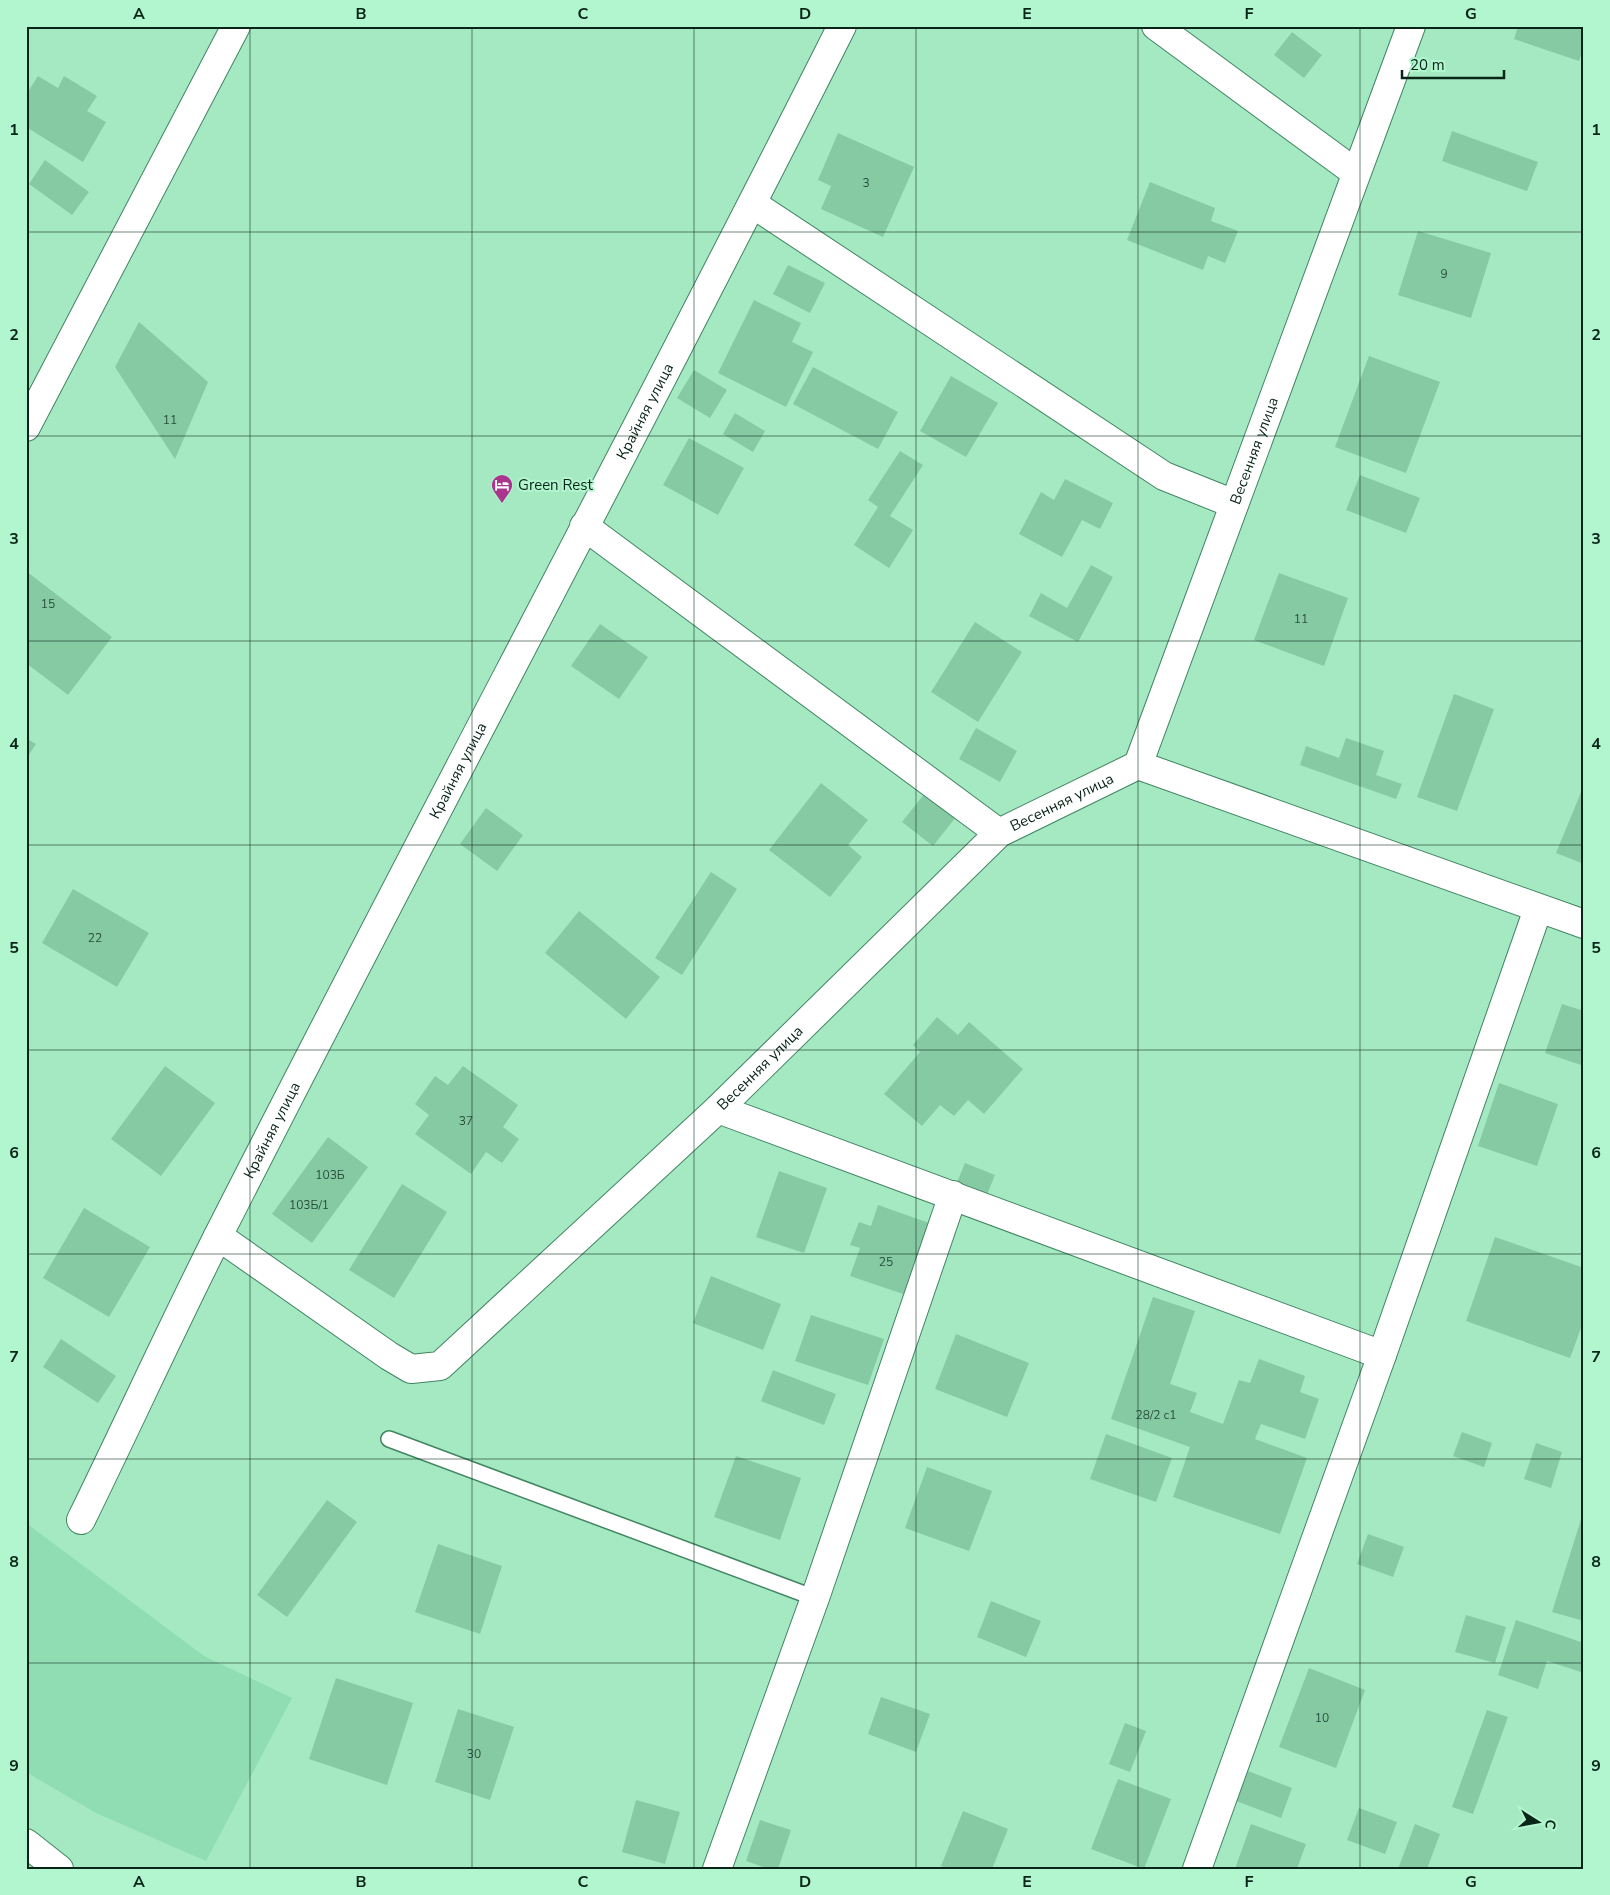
<svg xmlns="http://www.w3.org/2000/svg" width="1610" height="1895" viewBox="0 0 1610 1895" font-family="'Nunito Sans',sans-serif">
<rect width="100%" height="100%" fill="#a4e9c2"/>
<path fill="#90dcb3" d="M26,1523L204,1656L292,1698L206,1861L96,1813L26,1772Z"/>
<path fill="#86caa4" d="M1518,26L1584,27V47L1579,61L1514,39Z
M1292,32L1322,55L1304,78L1274,55Z
M38,76L58,88L64,76L97,96L87,111L106,122L83,162L26,127V95Z
M1452,131L1538,162L1527,191L1442,161Z
M838,133L914,167L883,237L821,209L831,186L818,180Z
M45,160L89,192L72,215L29,184Z
M1150,182L1215,208L1211,221L1238,231L1225,263L1208,256L1203,270L1127,240Z
M1418,231L1491,253L1471,318L1398,295Z
M788,265L825,283L810,313L773,294Z
M754,300L801,323L792,342L813,352L786,407L718,373Z
M139,322L208,382L175,459L115,367Z
M1369,356L1440,382L1406,473L1335,447Z
M813,367L898,412L878,449L793,404Z
M694,370L727,390L710,418L677,398Z
M951,376L998,403L966,457L920,431Z
M735,413L765,431L753,452L723,434Z
M689,438L744,468L718,515L663,485Z
M900,451L923,465L890,516L913,530L889,568L854,545L878,507L868,500Z
M1360,475L1420,498L1406,533L1346,510Z
M1065,479L1113,503L1100,529L1082,520L1062,557L1019,534L1041,492L1054,500Z
M1091,565L1113,577L1078,642L1029,616L1041,593L1067,608Z
M26,571L112,637L68,695L26,663Z
M1279,573L1348,598L1324,666L1254,640Z
M975,622L1022,652L978,722L931,692Z
M600,624L648,657L619,699L571,666Z
M1454,694L1494,709L1457,811L1417,797Z
M976,728L1017,751L1000,782L959,759Z
M26,738L36,744L26,759Z
M1346,738L1384,751L1376,775L1402,784L1396,799L1300,765L1306,746L1339,758Z
M821,783L868,820L848,845L862,857L830,897L769,850Z
M1584,785V864L1556,853Z
M929,788L960,812L933,846L902,822Z
M486,808L523,835L497,871L460,844Z
M711,872L737,889L682,975L655,958Z
M73,889L149,933L117,987L42,943Z
M579,911L660,977L626,1019L545,953Z
M1562,1004L1584,1011V1066L1545,1053Z
M937,1017L958,1035L969,1022L1023,1069L984,1114L968,1100L954,1116L940,1105L922,1126L884,1094L920,1052L913,1045Z
M165,1066L215,1103L161,1176L111,1139Z
M463,1066L518,1105L503,1127L519,1139L502,1163L486,1152L471,1174L415,1134L429,1115L415,1104L435,1076L448,1085Z
M1499,1083L1558,1104L1537,1166L1478,1146Z
M328,1137L368,1167L312,1243L272,1214Z
M965,1163L995,1175L984,1202L954,1190Z
M779,1171L827,1188L804,1253L756,1237Z
M402,1184L447,1212L394,1298L349,1270Z
M878,1205L932,1224L906,1295L850,1276L860,1248L850,1245L859,1222L871,1226Z
M84,1208L150,1247L109,1317L43,1278Z
M1495,1237L1584,1268V1320L1570,1358L1466,1321Z
M711,1276L781,1304L763,1350L693,1323Z
M1153,1297L1195,1311L1170,1384L1197,1393L1190,1412L1223,1424L1239,1380L1250,1383L1259,1359L1305,1376L1300,1392L1319,1399L1305,1439L1261,1424L1255,1439L1307,1458L1280,1534L1173,1497L1190,1447L1111,1419Z
M811,1315L884,1339L868,1385L795,1361Z
M956,1334L1029,1363L1007,1417L935,1389Z
M61,1339L116,1376L98,1403L43,1367Z
M773,1370L836,1394L824,1425L761,1401Z
M1462,1432L1492,1443L1484,1467L1453,1456Z
M1106,1434L1172,1458L1156,1502L1090,1479Z
M1536,1443L1562,1452L1551,1488L1524,1479Z
M736,1456L801,1478L780,1540L714,1517Z
M927,1467L992,1491L969,1551L905,1528Z
M327,1500L357,1522L287,1617L257,1595Z
M1583,1513H1584V1621L1552,1612Z
M1368,1534L1404,1547L1393,1577L1357,1564Z
M438,1544L502,1566L480,1634L415,1612Z
M991,1601L1041,1621L1026,1657L977,1637Z
M1466,1615L1506,1627L1495,1663L1455,1652Z
M1516,1620L1584,1643V1673L1547,1661L1538,1689L1498,1675Z
M1309,1668L1365,1690L1336,1768L1279,1747Z
M336,1678L413,1703L387,1785L309,1759Z
M881,1697L930,1714L916,1752L868,1734Z
M458,1709L514,1727L490,1800L435,1782Z
M1487,1710L1508,1717L1473,1814L1452,1807Z
M1125,1723L1146,1731L1130,1772L1109,1764Z
M1248,1771L1292,1788L1281,1818L1236,1801Z
M1118,1779L1171,1799L1144,1869L1091,1849Z
M636,1800L680,1812L665,1864L622,1852Z
M1359,1808L1397,1822L1385,1854L1347,1840Z
M963,1811L1008,1829L992,1869H948L941,1866Z
M760,1820L791,1830L778,1869H769L746,1861Z
M1251,1824L1306,1844L1297,1869H1235Z
M1415,1824L1440,1834L1427,1869H1398Z"/>
<g fill="none" stroke-linecap="round" stroke-linejoin="round">
<g stroke="#428562" stroke-width="18">
<path id="service" d="M389,1439L815,1598"/>
</g>
<g stroke="#428562" stroke-width="30">
<g id="minor">
<path d="M1156,26L1356,173"/>
<path d="M753,204L1164,476L1234,504"/>
<path d="M26,427L236,26"/>
<path d="M584,526L999,833"/>
<path d="M1138,765L1584,924"/>
<path d="M718,1109L1382,1355"/>
<path id="s1" d="M218,1236L389,1356L411,1369L440,1366L718,1109L999,833L1138,765L1411,26"/>
<path id="s2" d="M81,1520C128,1424 172,1327 220,1232C425,828 639,430 842,26"/>
<path d="M26,1843L59,1869"/>
<path d="M717,1869L815,1598L953,1195"/>
<path d="M1197,1869L1382,1355L1538,909"/>
</g>
</g>
<use href="#service" stroke="#fff" stroke-width="15"/>
<use href="#minor" stroke="#fff" stroke-width="28"/>
</g>
<path fill="none" stroke="#092518" stroke-width="1" stroke-opacity="0.55" d="M250,26V1869M472,26V1869M694,26V1869M916,26V1869M1138,26V1869M1360,26V1869M26,232H1584M26,436H1584M26,641H1584M26,845H1584M26,1050H1584M26,1254H1584M26,1459H1584M26,1663H1584"/>
<defs>
<g id="hotel-pin" transform="scale(1.125)"><path d="M0 17L-7.5 6A9.5 9.5 0 1 1 7.5 6Z" fill="#aa358d" stroke="#b1f6cf"/><path d="M-6-4.5h1.5V1H6V5H4.5V3h-9V5H-6ZM-4 0a1.8 1.8 0 1 1 3.6 0ZM.5 0V-2.5h3Q6-2.5 6 0Z" fill="#fff"/></g>
</defs>
<g fill-rule="evenodd">
<use href="#hotel-pin" x="502" y="485"/>
</g>
<g text-anchor="middle" dominant-baseline="central" stroke-width="4" stroke-linejoin="round" paint-order="stroke">
<g font-size="12" fill="#284e3b">
<text x="866" y="183">3</text>
<text x="1444" y="274">9</text>
<text x="170" y="420">11</text>
<text x="48" y="604">15</text>
<text x="1301" y="619">11</text>
<text x="95" y="938">22</text>
<text x="466" y="1121">37</text>
<text x="330" y="1175">103Б</text>
<text x="309" y="1205">103Б/1</text>
<text x="886" y="1262">25</text>
<text x="1156" y="1415">28/2 с1</text>
<text x="1322" y="1718">10</text>
<text x="474" y="1754">30</text>
</g>
<g font-size="15" fill="#092518" stroke="#b1f6cf">
<text stroke="none"><textPath href="#s2" startOffset="1244">Крайняя улица</textPath></text>
<text stroke="none"><textPath href="#s1" startOffset="1526">Весенняя улица</textPath></text>
<text stroke="none"><textPath href="#s2" startOffset="839">Крайняя улица</textPath></text>
<text stroke="none"><textPath href="#s1" startOffset="1106">Весенняя улица</textPath></text>
<text stroke="none"><textPath href="#s1" startOffset="701">Весенняя улица</textPath></text>
<text stroke="none"><textPath href="#s2" startOffset="434">Крайняя улица</textPath></text>
</g>
<g font-size="15" fill="#092518" stroke="#b1f6cf" text-anchor="start">
<text x="518" y="485">Green Rest</text>
</g>
</g>
<rect width="1610" height="1895" fill="none" stroke="#b1f6cf" stroke-width="55"/>
<g transform="translate(1538 1822) rotate(101)" stroke="#b1f6cf" stroke-width="4" paint-order="stroke">
<path d="M0-4L9 19L0 12L-9 19Z" fill="#092518"/>
<text y="-8" font-size="14" font-weight="bold" text-anchor="middle" fill="#092518">С</text>
</g>
<path d="M1402 70v8h102v-8" fill="none" stroke="#092518" stroke-width="2.5"/>
<text x="1410" y="70" font-size="15" fill="#092518" stroke="#b1f6cf" stroke-width="4" paint-order="stroke">20 m</text>
<rect x="28" y="28" width="1554" height="1840" fill="none" stroke="#092518" stroke-width="2"/>
<g font-size="16" text-anchor="middle" font-weight="bold" fill="#092518">
<text x="139" y="19">A</text>
<text x="361" y="19">B</text>
<text x="583" y="19">C</text>
<text x="805" y="19">D</text>
<text x="1027" y="19">E</text>
<text x="1249" y="19">F</text>
<text x="1471" y="19">G</text>
<text x="14" y="135">1</text>
<text x="1596" y="135">1</text>
<text x="14" y="340">2</text>
<text x="1596" y="340">2</text>
<text x="14" y="544">3</text>
<text x="1596" y="544">3</text>
<text x="14" y="749">4</text>
<text x="1596" y="749">4</text>
<text x="14" y="953">5</text>
<text x="1596" y="953">5</text>
<text x="14" y="1158">6</text>
<text x="1596" y="1158">6</text>
<text x="14" y="1362">7</text>
<text x="1596" y="1362">7</text>
<text x="14" y="1567">8</text>
<text x="1596" y="1567">8</text>
<text x="14" y="1771">9</text>
<text x="1596" y="1771">9</text>
<text x="139" y="1887">A</text>
<text x="361" y="1887">B</text>
<text x="583" y="1887">C</text>
<text x="805" y="1887">D</text>
<text x="1027" y="1887">E</text>
<text x="1249" y="1887">F</text>
<text x="1471" y="1887">G</text>
</g>
</svg>
